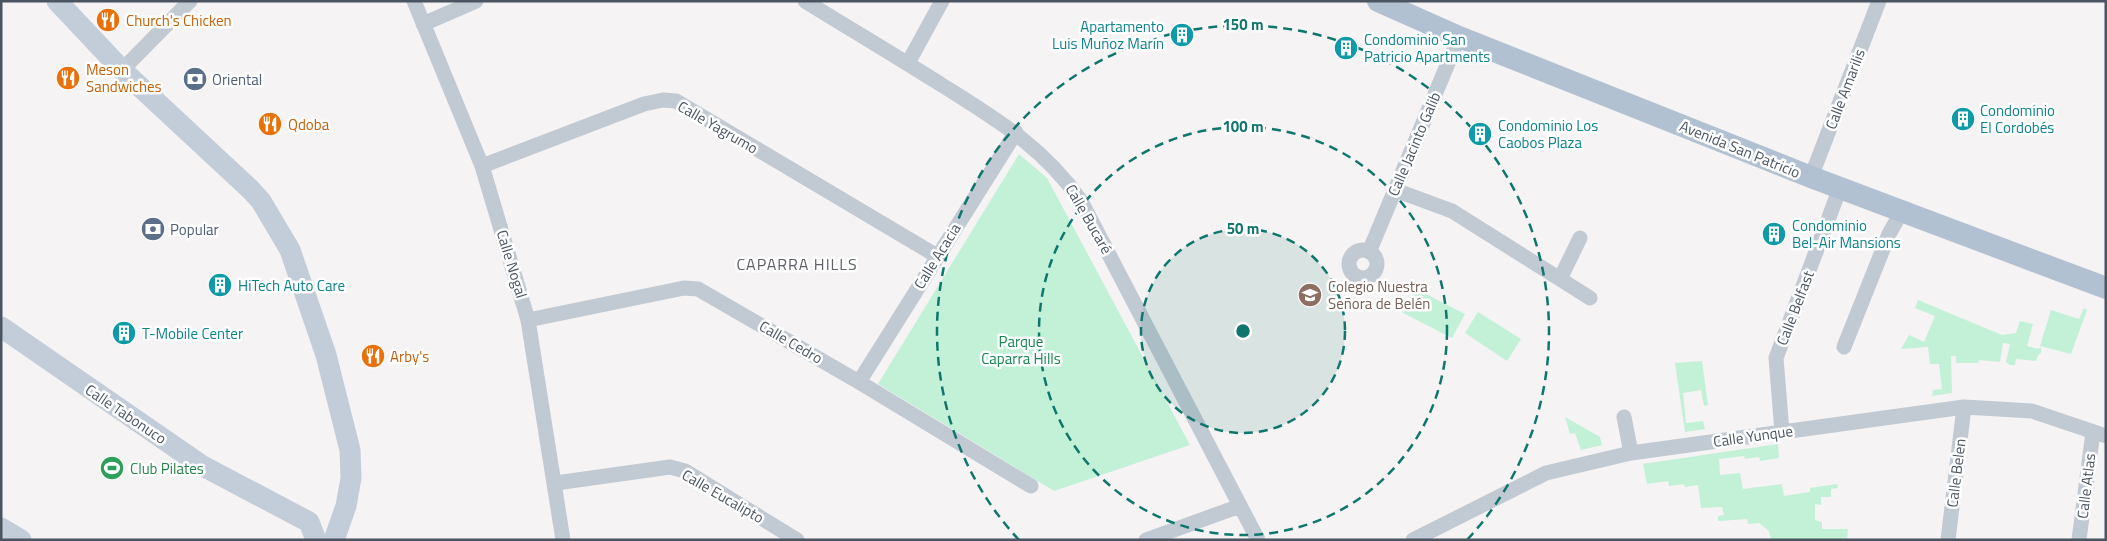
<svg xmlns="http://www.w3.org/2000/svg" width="2107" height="541" viewBox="0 0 2107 541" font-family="'Titillium Web',sans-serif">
<rect width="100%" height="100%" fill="#f5f3f3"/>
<path fill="#c2f1d7" d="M1019,154L1047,178L1190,445L1054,491L878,384Z
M1416,289L1465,314L1452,338L1403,313Z
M1918,300L2002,335L2016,333L2020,321L2033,324L2027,346L2038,349L2041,347V353L2038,355L2036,361L2016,359L2015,365H2010L2006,362L2010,344L2003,343L2000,362L1979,360L1978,363H1956V356H1951L1952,393L1932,396L1933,390L1942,389L1939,364H1930L1928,347L1901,349L1909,335L1924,342L1935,316L1915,308Z
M2084,308L2087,310L2071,354L2040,346L2051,310L2079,319Z
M1478,312L1521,339L1507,361L1465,333Z
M1702,361L1708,405L1704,406L1701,390L1683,393L1686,423L1703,421L1705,429L1685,432L1675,363Z
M1565,417L1600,437L1602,445L1581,450L1575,433L1570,434Z
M1778,444L1779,458L1760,461L1759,457L1745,459L1744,456L1719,459L1720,475L1740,473L1743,489L1782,484L1784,496L1810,492V488L1837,484L1838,488L1831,489V497H1821V505L1815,504V520L1822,522V529H1848L1847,540H1771L1769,531L1759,523L1748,524L1747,519L1718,521V516L1724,515L1722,507L1701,508L1698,485L1685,487L1684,484L1669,486L1668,481L1647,484L1643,464Z"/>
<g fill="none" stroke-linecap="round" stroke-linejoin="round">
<path stroke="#c1c9d2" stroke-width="15" d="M414,1L482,166L528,320L563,540
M805,1C852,30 899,58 945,87C999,121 1044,148 1081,201L1258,540
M423,24L476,1
M908,63L942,1
M122,70L190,1
M482,166L644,104L663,100L676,101L937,256
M1811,177L1879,1
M1395,190L1452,211L1590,298
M1349 264a14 14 0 1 1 28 0a14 14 0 1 1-28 0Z
M1369,252L1459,37
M1560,279L1580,238
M528,320L684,288L698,289L859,382L1031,486
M1844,347L1889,234L1902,211
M859,382L1016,132
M1624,417L1631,453
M1782,432L1776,358L1840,188
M556,483L670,467L685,471L797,540
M1146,540L1240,506
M1413,540L1546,473L1631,453L1964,407L2032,411L2106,436
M1948,540L1964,407
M2079,540L2093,432"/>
<path stroke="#c3cdd9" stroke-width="21" d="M57,1L122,70L250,189L261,201L290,250L326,355L350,450L351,478L346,506L334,540
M1,327L201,465L309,522L316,540
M1,528L21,540"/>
<path stroke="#b2c1d1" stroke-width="22" d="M1378,1L1459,37L1811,177L2106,288"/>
</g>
<circle cx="1243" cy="331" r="102" fill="#0f766e" fill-opacity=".12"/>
<g fill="none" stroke="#0f766e" stroke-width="2.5" stroke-dasharray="9 6">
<circle cx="1243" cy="331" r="102"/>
<circle cx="1243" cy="331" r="204"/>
<path d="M1019 540A306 306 0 1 1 1467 540"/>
</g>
<defs>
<g id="restaurant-disc" transform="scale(1.25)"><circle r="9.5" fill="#e8710a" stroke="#fff"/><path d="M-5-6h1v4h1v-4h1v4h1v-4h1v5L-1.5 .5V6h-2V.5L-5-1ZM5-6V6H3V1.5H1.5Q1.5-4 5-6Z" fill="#fff"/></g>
<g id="building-disc" transform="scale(1.25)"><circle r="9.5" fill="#0f9aa8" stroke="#fff"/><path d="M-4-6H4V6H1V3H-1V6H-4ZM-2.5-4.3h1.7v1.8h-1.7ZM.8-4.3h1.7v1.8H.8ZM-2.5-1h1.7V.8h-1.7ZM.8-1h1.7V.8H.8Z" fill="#fff"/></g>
<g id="bank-disc" transform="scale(1.25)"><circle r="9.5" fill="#5c6f8a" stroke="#fff"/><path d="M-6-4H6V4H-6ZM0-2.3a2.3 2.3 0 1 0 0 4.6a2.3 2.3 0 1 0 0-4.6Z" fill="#fff"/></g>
<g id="school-disc" transform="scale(1.25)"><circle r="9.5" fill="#8d6e63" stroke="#fff"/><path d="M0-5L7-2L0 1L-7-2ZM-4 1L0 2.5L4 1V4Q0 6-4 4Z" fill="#fff"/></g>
<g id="stadium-disc" transform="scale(1.25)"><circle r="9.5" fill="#2e9e5b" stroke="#fff"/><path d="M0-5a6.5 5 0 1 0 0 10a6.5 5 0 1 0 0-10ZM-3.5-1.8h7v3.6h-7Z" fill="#fff"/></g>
</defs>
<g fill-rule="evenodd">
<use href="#restaurant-disc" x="108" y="20"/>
<use href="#building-disc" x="1182" y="35"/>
<use href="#building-disc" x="1346" y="48"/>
<use href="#restaurant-disc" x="68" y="78"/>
<use href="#bank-disc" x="195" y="79"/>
<use href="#building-disc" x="1963" y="119"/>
<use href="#restaurant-disc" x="270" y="124"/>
<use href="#building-disc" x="1480" y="134"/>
<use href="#bank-disc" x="153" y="229"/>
<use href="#building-disc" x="1774" y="234"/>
<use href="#building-disc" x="220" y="285"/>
<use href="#school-disc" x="1310" y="295"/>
<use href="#building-disc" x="124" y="333"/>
<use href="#restaurant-disc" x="373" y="356"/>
<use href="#stadium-disc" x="112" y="468"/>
</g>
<g text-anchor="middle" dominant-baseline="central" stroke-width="5" stroke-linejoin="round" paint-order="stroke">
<g font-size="15" fill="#c56008" stroke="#fff" text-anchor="start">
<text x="126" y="20">Church's Chicken</text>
<text x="86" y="69">Meson<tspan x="86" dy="17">Sandwiches</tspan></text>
<text x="288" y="124">Qdoba</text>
<text x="390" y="356">Arby's</text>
</g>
<g font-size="15" fill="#0d838f" stroke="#fff" text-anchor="start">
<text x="1164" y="26" text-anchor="end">Apartamento<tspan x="1164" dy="17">Luis Muñoz Marín</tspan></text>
<text x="1364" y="39">Condominio San<tspan x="1364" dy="17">Patricio Apartments</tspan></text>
<text x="1980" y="110">Condominio<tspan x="1980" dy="17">El Cordobés</tspan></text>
<text x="1498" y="125">Condominio Los<tspan x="1498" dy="17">Caobos Plaza</tspan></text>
<text x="1792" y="225">Condominio<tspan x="1792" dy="17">Bel-Air Mansions</tspan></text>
<text x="238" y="285">HiTech Auto Care</text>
<text x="142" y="333">T-Mobile Center</text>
</g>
<g font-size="15" fill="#4e5e75" stroke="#fff" text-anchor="start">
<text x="212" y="79">Oriental</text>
<text x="170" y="229">Popular</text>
</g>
<g font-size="15" fill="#4a5561" stroke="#fff">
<text transform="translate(1845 89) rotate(-69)">Calle Amarilis</text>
<text transform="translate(718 127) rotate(30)">Calle Yagrumo</text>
<text transform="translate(1414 144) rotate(-67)">Calle Jacinto Galib</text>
<text transform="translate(1740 149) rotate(22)">Avenida San Patricio</text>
<text transform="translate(1089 219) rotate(60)">Calle Bucaré</text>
<text transform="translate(937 256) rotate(-58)">Calle Acacia</text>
<text transform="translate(512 264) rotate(73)">Calle Nogal</text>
<text transform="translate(1795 308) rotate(-69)">Calle Belfast</text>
<text transform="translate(791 342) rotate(30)">Calle Cedro</text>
<text transform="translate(126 414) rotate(34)">Calle Tabonuco</text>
<text transform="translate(1753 436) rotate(-8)">Calle Yunque</text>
<text transform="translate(1956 473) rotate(-83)">Calle Belen</text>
<text transform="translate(2086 486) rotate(-83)">Calle Atlas</text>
<text transform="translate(723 496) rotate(30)">Calle Eucalipto</text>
</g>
<g font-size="15" fill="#785e54" stroke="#fff" text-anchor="start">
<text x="1328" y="286">Colegio Nuestra<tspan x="1328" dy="17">Señora de Belén</tspan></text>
</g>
<g font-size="15" fill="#168753" stroke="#fff">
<text x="1021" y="341">Parque<tspan x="1021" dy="17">Caparra Hills</tspan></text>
</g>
<g font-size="15" fill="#27864d" stroke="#fff" text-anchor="start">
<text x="130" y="468">Club Pilates</text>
</g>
<g font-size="16" letter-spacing="1" fill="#5f6268" stroke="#fff">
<text x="797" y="264">CAPARRA HILLS</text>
</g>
</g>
<circle cx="1243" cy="331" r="8" fill="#0f766e" stroke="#fff" stroke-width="2.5"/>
<g font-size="15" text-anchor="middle" font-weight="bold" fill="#0f766e" stroke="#fff" stroke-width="5" stroke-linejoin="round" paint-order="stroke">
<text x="1243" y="30">150 m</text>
<text x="1243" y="132">100 m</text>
<text x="1243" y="234">50 m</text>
</g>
<rect width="2107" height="541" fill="none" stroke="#4a5561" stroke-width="5"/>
</svg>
